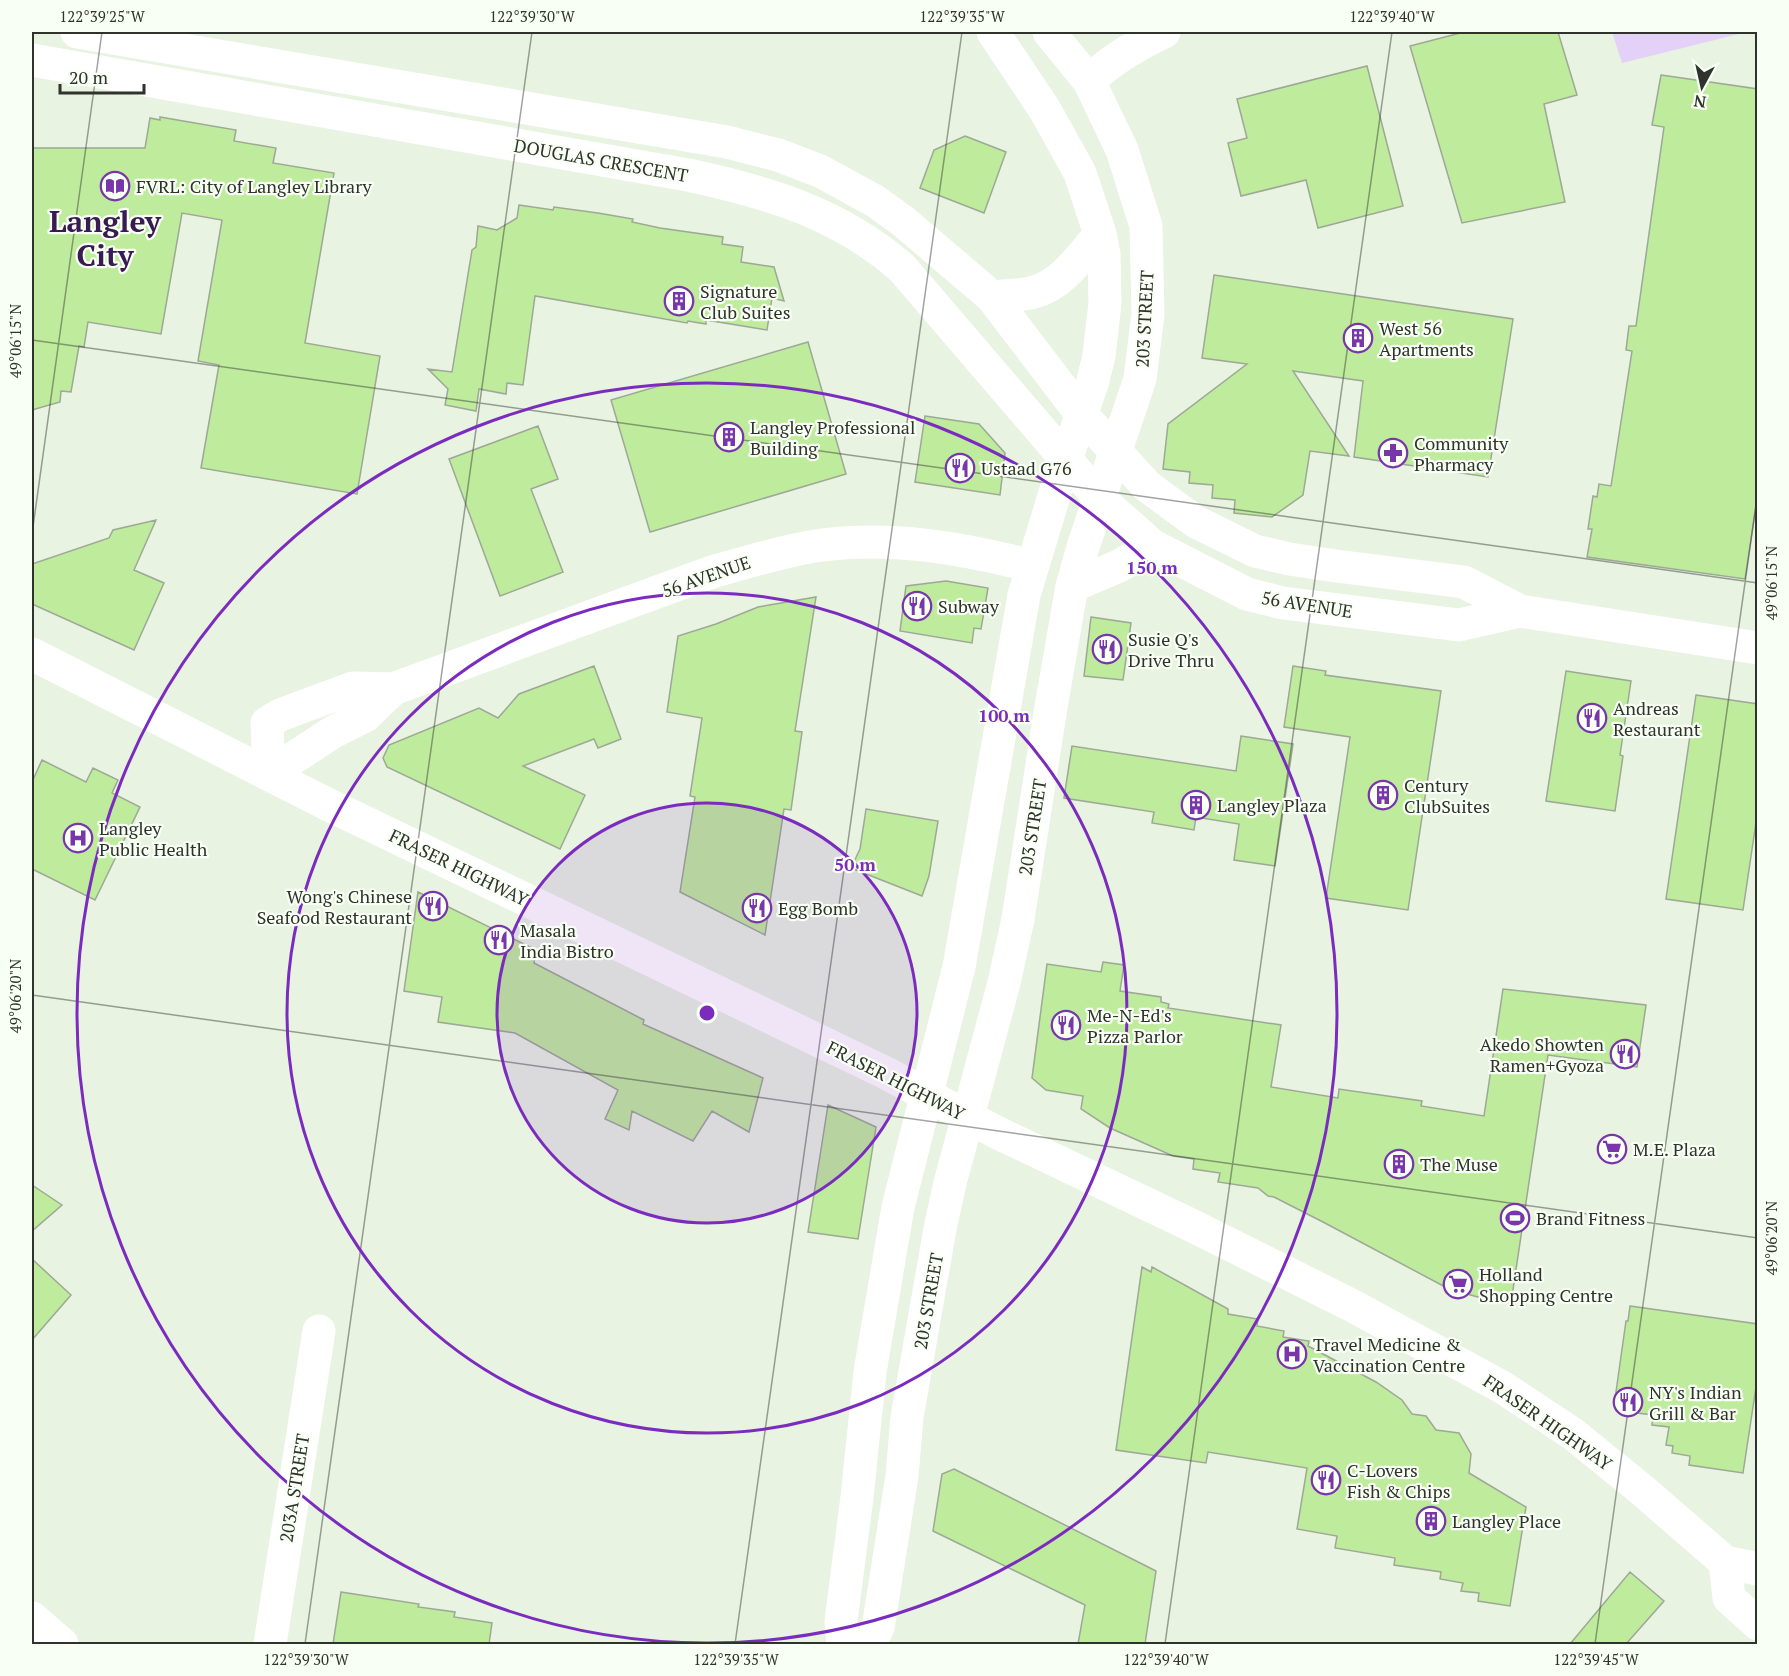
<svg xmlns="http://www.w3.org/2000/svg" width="1789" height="1676" viewBox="0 0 1789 1676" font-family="'PT Serif',serif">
<rect width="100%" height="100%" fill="#e8f3e1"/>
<path fill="#e4d1f8" d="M1612,32H1747L1622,63Z"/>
<path fill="#bfeb9d" stroke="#9da896" stroke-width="1.5" d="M1464,32H1558L1577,95L1544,104L1565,202L1462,223L1410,46Z
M1367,66L1403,206L1318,228L1306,180L1241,196L1228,143L1247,138L1237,99Z
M1661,75L1758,89V492L1745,579L1587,557L1592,529H1588L1593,496L1597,497L1599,484L1611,486L1632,351L1626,350L1629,326H1636L1664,127L1652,125Z
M160,117L236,130L234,141L276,148L273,163L334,173L305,343L380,356L357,494L201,468L219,365L198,361L222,220L182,213L161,334L88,322L84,347L79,346L71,392L61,391L60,402L32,410V148H145L150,118L160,120Z
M965,136L1006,152L984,213L920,188L934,150Z
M519,205L553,210L554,207L598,213L633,219L632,222L660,228L723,237L722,244L743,247L741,262L774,267L784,301L772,298L767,330L706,320V324L688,321L687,323L535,296L523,385L507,383L506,394L479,389L476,411L445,405L448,389L428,369L452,372L472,250L476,247L478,226L497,230L517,218Z
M1214,275L1513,319L1488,477L1354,457L1363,381L1293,371L1349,456L1310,451L1303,495L1272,517L1234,513L1235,500L1212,498L1213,485L1189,483L1190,472L1163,469L1168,424L1247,364L1202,358Z
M808,342L846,474L650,532L611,400Z
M925,416L979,424L1005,453L1000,495L915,482Z
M538,426L558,479L531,489L563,572L500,596L449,459Z
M156,520L134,570L164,583L134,650L32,604V564L109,538L113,530Z
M946,581L988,588L981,629L974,628L972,643L900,631L906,586Z
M816,597L795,731L802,732L791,810L784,809L765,935L680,892L695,797L690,796L702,718L667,712L678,636L716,624L758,607Z
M1091,617L1131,623L1123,680L1084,676Z
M594,666L621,739L598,748L594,739L523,766L585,795L560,849L387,767L383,758L389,745L479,708L498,718L519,694Z
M1293,666L1326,671L1325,675L1441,691L1408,910L1326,898L1350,737L1284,727Z
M1566,671L1631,681L1620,755L1623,756L1615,811L1546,801Z
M1696,695L1758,704V809L1743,910L1666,899Z
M1241,736L1293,744L1275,866L1234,860L1239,824L1196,817L1194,830L1152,823L1154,812L1064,798L1072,746L1236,771Z
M42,760L86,782L93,768L118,780L112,793L140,807L95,900L32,869V782Z
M866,809L938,821L929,876L922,896L851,868L860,849Z
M418,892L536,950L534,963L644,1020L643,1024L763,1078L749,1132L712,1111L693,1141L632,1111L629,1130L605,1119L618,1090L515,1033L438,1022L442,997L404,991Z
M1103,962L1124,965L1120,991L1161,997V1002L1169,1004L1168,1008L1281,1025L1271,1087L1338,1098L1339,1089L1422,1101L1421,1106L1484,1116L1503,989L1646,1005L1637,1067L1548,1055L1511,1303L1485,1299L1449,1289L1323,1222L1274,1197L1268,1196L1258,1188L1218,1182L1220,1173L1193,1169L1194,1159L1173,1156L1110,1128L1081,1109L1083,1096L1046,1090L1032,1078L1047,964L1101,972Z
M828,1105L876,1127L858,1239L808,1232Z
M32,1185L62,1205L32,1231Z
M32,1259L71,1295L32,1340Z
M1142,1267L1151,1272L1152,1267L1228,1309V1314L1258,1319L1257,1326L1284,1331L1283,1337L1309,1341L1308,1346L1376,1382L1402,1400L1412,1414L1426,1416L1436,1430L1459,1433L1471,1454L1469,1473L1526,1507L1510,1606L1478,1601L1479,1593L1461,1591L1463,1583L1440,1579L1441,1572L1394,1565L1395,1558L1335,1548L1337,1536L1297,1529L1307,1468L1208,1452L1206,1463L1116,1450Z
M1630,1306L1758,1324V1374L1743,1473L1689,1465L1690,1456L1672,1453L1673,1446L1666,1445L1669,1427L1652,1425L1653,1415L1637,1413V1409L1614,1406L1626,1321H1628Z
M954,1469L1156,1571L1145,1644H1078L1085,1605L933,1531L942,1474Z
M1630,1572L1664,1601L1626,1644H1570Z
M341,1592L419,1604L418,1607L455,1612L454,1617L492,1623L489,1644H333Z"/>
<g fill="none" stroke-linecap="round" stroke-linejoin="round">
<path stroke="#fff" stroke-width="33" d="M1089,81C1112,59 1136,45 1164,32
M269,774L267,723L280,715L353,688L393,689L709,573C744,563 779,552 815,546C888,535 962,548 1032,566
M269,774L333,732L365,716L393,689
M32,1618L62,1644
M270,1644L319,1331"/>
<path stroke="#fff" stroke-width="33" d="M77,32L727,142L778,155L820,171L875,201L904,222L992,297L1082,415L1147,486L1196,522L1255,551L1289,559L1336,566L1464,582L1520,611L1758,648
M32,60L688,175C768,192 839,213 902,268L1100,499L1153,546L1247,594L1283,603L1459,625L1520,611
M992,297C1006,295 1021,296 1034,292C1062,285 1082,255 1100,234
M1072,586L1119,566L1153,546
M32,654L329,805L886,1073L996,1132L1193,1226L1351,1305L1502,1387L1573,1434L1642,1490L1725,1562L1758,1569
M1725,1562L1729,1598L1758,1624
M843,1644L841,1621L857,1497L870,1372L898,1207L959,967L1024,595L1057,486L1092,384L1099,356L1105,303L1104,254L1100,234L1080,173L1045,110L993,32
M869,1644L878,1628L902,1476L907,1417L940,1229L950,1183L1004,983L1018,919L1051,707L1072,586L1084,544L1140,379L1148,314L1146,226L1122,150L1089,81L1049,32"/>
</g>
<path fill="none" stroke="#2f332c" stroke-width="1.5" stroke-opacity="0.45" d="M32,340L1758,583M32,534L102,32M32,995L1758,1238M305,1644L532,32M735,1644L962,32M1165,1644L1392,32M1595,1644L1758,491"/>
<circle cx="707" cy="1013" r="210" fill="#7b2cbf" fill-opacity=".12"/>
<g fill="none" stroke="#7b2cbf" stroke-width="3">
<circle cx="707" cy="1013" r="210"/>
<circle cx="707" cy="1013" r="420"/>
<circle cx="707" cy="1013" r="630"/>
</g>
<defs>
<g id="library-ring" transform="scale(1.5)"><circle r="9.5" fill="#f8fff4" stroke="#7936ab" stroke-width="1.5"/><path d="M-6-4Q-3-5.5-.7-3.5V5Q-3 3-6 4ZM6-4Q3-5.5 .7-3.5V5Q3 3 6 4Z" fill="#7936ab"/></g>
<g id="building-ring" transform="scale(1.5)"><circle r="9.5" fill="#f8fff4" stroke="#7936ab" stroke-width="1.5"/><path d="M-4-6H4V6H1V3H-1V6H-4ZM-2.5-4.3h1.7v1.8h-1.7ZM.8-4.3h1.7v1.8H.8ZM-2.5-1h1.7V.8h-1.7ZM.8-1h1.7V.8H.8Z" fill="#7936ab"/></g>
<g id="pharmacy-ring" transform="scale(1.5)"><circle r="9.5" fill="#f8fff4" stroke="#7936ab" stroke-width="1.5"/><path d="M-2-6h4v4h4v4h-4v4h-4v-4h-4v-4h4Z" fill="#7936ab"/></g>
<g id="restaurant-ring" transform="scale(1.5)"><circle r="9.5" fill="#f8fff4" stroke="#7936ab" stroke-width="1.5"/><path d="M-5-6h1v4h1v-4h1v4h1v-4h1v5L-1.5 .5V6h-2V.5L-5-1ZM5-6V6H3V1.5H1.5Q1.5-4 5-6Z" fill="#7936ab"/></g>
<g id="hospital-ring" transform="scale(1.5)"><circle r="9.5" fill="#f8fff4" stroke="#7936ab" stroke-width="1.5"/><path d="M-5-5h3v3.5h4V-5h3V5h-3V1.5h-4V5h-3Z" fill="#7936ab"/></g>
<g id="supermarket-ring" transform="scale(1.5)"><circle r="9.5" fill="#f8fff4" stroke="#7936ab" stroke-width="1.5"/><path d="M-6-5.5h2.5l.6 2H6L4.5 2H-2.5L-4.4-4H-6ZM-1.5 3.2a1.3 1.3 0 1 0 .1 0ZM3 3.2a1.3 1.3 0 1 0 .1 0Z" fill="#7936ab"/></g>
<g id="stadium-ring" transform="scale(1.5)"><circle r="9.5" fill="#f8fff4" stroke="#7936ab" stroke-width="1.5"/><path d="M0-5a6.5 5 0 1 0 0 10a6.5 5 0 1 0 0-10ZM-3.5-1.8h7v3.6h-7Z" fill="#7936ab"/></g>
</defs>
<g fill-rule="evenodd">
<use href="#library-ring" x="115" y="186"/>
<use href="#building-ring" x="679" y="301"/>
<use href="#building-ring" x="1358" y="338"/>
<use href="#building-ring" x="729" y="437"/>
<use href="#pharmacy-ring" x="1393" y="453"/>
<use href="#restaurant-ring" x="960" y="468"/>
<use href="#restaurant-ring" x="917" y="606"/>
<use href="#restaurant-ring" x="1107" y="649"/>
<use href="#restaurant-ring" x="1592" y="718"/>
<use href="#building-ring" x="1383" y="795"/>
<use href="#building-ring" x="1196" y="805"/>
<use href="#hospital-ring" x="78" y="838"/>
<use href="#restaurant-ring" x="433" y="906"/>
<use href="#restaurant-ring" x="757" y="908"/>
<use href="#restaurant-ring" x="499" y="940"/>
<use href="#restaurant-ring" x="1066" y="1025"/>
<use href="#restaurant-ring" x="1625" y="1054"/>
<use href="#supermarket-ring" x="1612" y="1149"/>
<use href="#building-ring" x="1399" y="1164"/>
<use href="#stadium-ring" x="1515" y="1218"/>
<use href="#supermarket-ring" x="1458" y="1284"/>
<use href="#hospital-ring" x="1292" y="1354"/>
<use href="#restaurant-ring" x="1628" y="1402"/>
<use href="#restaurant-ring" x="1326" y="1480"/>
<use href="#building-ring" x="1431" y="1521"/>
</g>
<g text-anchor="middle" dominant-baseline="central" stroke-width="4.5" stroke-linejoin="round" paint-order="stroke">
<g font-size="18" fill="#2f332c" stroke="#f8fff4">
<text transform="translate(601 160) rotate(10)">DOUGLAS CRESCENT</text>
<text transform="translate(1144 319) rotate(-87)">203 STREET</text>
<text transform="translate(706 576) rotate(-19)">56 AVENUE</text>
<text transform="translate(1307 604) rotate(9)">56 AVENUE</text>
<text transform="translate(1032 827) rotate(-81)">203 STREET</text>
<text transform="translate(459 867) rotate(26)">FRASER HIGHWAY</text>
<text transform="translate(896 1080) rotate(27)">FRASER HIGHWAY</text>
<text transform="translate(928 1301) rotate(-80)">203 STREET</text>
<text transform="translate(1548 1422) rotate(35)">FRASER HIGHWAY</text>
<text transform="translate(294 1488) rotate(-81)">203A STREET</text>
</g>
<g font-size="18" fill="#2f332c" stroke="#f8fff4" text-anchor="start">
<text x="136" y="186">FVRL: City of Langley Library</text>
<text x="700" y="291">Signature<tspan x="700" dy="21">Club Suites</tspan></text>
<text x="1379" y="328">West 56<tspan x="1379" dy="21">Apartments</tspan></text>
<text x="750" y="427">Langley Professional<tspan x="750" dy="21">Building</tspan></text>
<text x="1414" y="443">Community<tspan x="1414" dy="21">Pharmacy</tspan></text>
<text x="981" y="468">Ustaad G76</text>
<text x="938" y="606">Subway</text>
<text x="1128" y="639">Susie Q's<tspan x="1128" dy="21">Drive Thru</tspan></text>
<text x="1613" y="708">Andreas<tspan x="1613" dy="21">Restaurant</tspan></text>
<text x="1404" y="785">Century<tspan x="1404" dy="21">ClubSuites</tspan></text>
<text x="1217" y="805">Langley Plaza</text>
<text x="99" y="828">Langley<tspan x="99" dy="21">Public Health</tspan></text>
<text x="412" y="896" text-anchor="end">Wong's Chinese<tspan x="412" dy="21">Seafood Restaurant</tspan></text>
<text x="778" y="908">Egg Bomb</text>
<text x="520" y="930">Masala<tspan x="520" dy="21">India Bistro</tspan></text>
<text x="1087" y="1015">Me-N-Ed's<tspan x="1087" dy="21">Pizza Parlor</tspan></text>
<text x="1604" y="1044" text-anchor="end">Akedo Showten<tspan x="1604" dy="21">Ramen+Gyoza</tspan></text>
<text x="1633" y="1149">M.E. Plaza</text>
<text x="1420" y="1164">The Muse</text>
<text x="1536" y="1218">Brand Fitness</text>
<text x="1479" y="1274">Holland<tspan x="1479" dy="21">Shopping Centre</tspan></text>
<text x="1313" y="1344">Travel Medicine &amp;<tspan x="1313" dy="21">Vaccination Centre</tspan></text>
<text x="1649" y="1392">NY's Indian<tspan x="1649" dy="21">Grill &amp; Bar</tspan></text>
<text x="1347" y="1470">C-Lovers<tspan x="1347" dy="21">Fish &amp; Chips</tspan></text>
<text x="1452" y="1521">Langley Place</text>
</g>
<g font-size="30" font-weight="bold" fill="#391a52" stroke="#f8fff4">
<text x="105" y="221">Langley<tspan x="105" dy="34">City</tspan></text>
</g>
</g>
<circle cx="707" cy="1013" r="9" fill="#7b2cbf" stroke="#f8fff4" stroke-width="3"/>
<g font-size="18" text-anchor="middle" font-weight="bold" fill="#7b2cbf" stroke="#f8fff4" stroke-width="4.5" stroke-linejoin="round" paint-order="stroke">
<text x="1152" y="574">150 m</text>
<text x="1004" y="722">100 m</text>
<text x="855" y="871">50 m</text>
</g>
<rect width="1789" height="1676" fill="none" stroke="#f8fff4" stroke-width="66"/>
<g transform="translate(1702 87) rotate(188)" stroke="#f8fff4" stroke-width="4.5" paint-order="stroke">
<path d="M0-4.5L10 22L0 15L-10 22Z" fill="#2f332c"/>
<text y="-9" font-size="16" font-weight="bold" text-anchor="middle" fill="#2f332c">N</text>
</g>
<path d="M60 84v9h84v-9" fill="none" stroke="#2f332c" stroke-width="3"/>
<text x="69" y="84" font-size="18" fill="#2f332c" stroke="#f8fff4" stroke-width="4.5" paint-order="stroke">20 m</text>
<rect x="33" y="33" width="1723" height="1610" fill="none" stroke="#2f332c" stroke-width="2"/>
<g font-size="15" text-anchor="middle" fill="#2f332c">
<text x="102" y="22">122°39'25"W</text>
<text x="532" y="22">122°39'30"W</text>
<text x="962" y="22">122°39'35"W</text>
<text x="1392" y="22">122°39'40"W</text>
<text transform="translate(16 341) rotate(-90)" y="5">49°06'15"N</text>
<text transform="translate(1772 583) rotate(-90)" y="5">49°06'15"N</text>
<text transform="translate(16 996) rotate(-90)" y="5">49°06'20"N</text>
<text transform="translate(1772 1238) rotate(-90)" y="5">49°06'20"N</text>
<text x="306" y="1665">122°39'30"W</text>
<text x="736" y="1665">122°39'35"W</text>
<text x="1166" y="1665">122°39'40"W</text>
<text x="1596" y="1665">122°39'45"W</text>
</g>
</svg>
